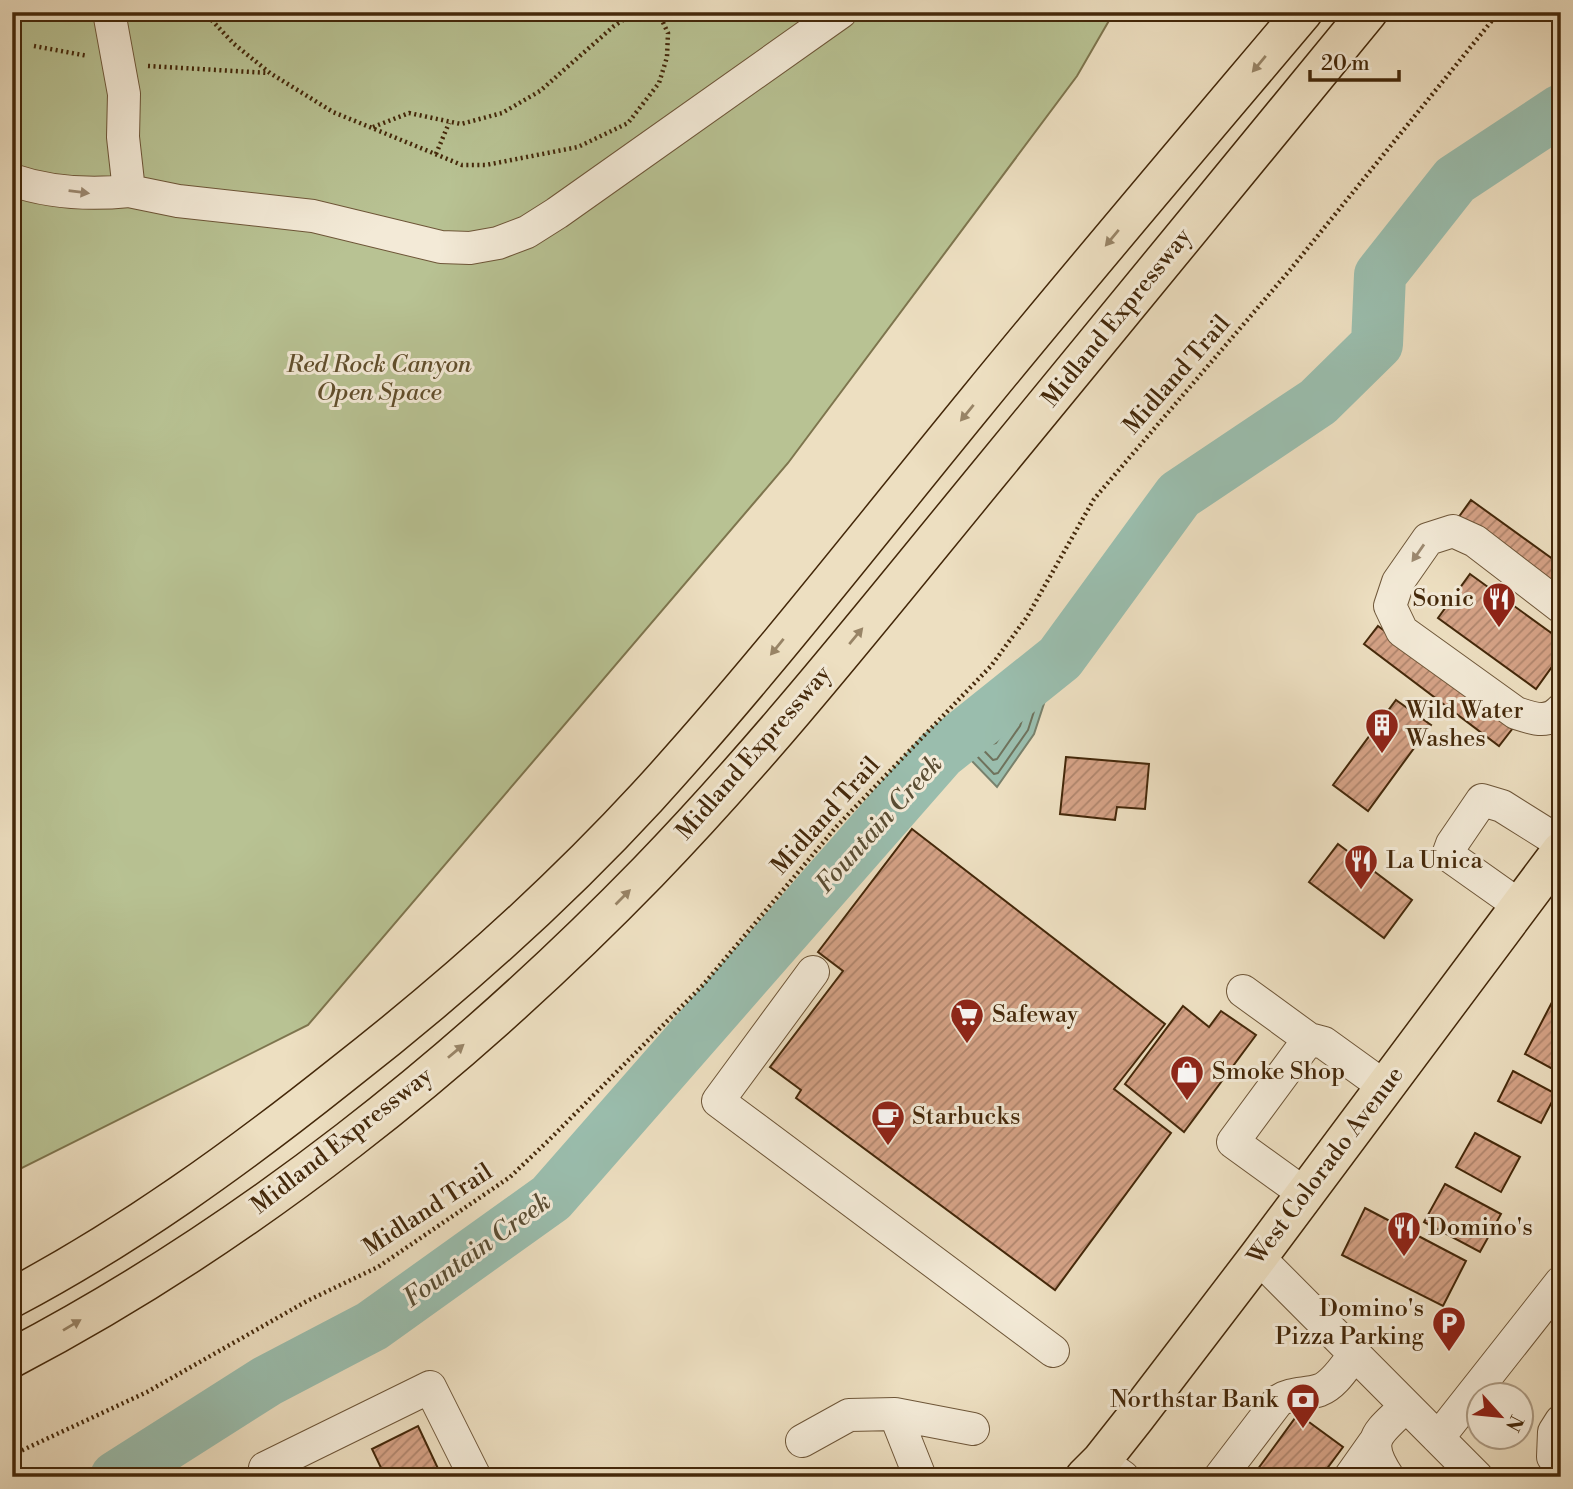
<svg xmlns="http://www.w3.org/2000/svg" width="1573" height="1489" viewBox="0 0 1573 1489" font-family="'Libre Bodoni',serif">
<defs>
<pattern id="building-hatch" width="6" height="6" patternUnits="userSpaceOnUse" patternTransform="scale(1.75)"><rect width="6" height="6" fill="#d5a286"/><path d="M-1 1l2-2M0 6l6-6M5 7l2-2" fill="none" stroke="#ae846c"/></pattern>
</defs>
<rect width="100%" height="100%" fill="#eddfc1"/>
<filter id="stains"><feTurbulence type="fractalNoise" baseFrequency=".00286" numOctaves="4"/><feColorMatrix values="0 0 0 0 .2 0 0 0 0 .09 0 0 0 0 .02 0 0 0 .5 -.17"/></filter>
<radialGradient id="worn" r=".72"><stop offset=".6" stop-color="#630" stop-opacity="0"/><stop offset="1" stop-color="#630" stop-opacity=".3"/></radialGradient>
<path fill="#b8c293" stroke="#7e754e" stroke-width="2" d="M12,12H1114L1077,76L788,463L308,1025L12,1173Z"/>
<path fill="#9abdad" stroke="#78816c" stroke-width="2" d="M1039,660L1054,673L1034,734L997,787L942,730L991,684Z"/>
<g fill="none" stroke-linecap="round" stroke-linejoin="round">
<path stroke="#6f725c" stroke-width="2" d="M1037,669L1045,677L1028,730L998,773L994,774L954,732L953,729L995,690Z
M1028,683L1033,687L1020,726L997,759L993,760L966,732L965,729L1000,697Z
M1011,703L1015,707L1010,722L996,743L992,744L981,732L980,729Z"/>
<path stroke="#9abdad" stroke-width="52" d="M116,1477L267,1381L372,1326L551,1198L940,754L1060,658L1179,495L1318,402L1377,344L1380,275L1455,180L1561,110"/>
</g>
<path fill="url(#building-hatch)" stroke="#44280a" stroke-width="2" d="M1471,500L1561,565V592L1458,518Z
M1470,574L1561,640V669L1554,664L1536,689L1438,618Z
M1378,626L1513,728L1499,746L1364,644Z
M1396,700L1431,725L1368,811L1333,785Z
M1066,757L1149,764L1145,809L1117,807L1115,820L1060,814Z
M912,829L1165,1024L1114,1089L1171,1133L1055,1290L796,1098L801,1090L770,1067L843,971L818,952Z
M1338,844L1412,900L1384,938L1309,882Z
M1561,985V1072L1560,1073L1525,1054Z
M1183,1006L1209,1027L1221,1011L1256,1035L1184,1132L1125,1084Z
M1513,1071L1556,1094L1541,1123L1498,1101Z
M1475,1133L1520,1157L1501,1192L1456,1167Z
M1445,1184L1501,1214L1480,1252L1424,1222Z
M1365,1208L1466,1261L1443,1306L1342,1255Z
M1298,1414L1343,1447L1326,1470L1336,1477H1252Z
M418,1426L442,1477H378L384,1474L372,1449Z"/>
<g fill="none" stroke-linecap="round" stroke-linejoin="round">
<g stroke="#6e5638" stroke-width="34">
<path id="minor" d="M12,180C50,193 90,195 129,191L123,137L124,94L109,12
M129,191L178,201L313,216L441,247L470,248L498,243L527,232L557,213L841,12
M1561,607L1475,541L1453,531L1428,539L1398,582L1390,606L1402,631L1516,713C1532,718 1548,725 1561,710
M1520,906L1448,855L1452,844L1482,800L1502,806L1561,843
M813,972L718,1101L1053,1351
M1243,991L1309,1039L1233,1142L1305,1194
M1309,1039L1324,1043L1385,1087
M1258,1257L1477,1477
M1561,1421L1554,1432L1553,1457L1561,1466
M1438,1438L1561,1282
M802,1441L849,1415L895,1414
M1101,1461L1123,1477
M270,1477L265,1468L430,1387L475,1477
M920,1477L895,1414L973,1429
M1220,1477L1278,1401C1292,1392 1305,1395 1320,1390C1335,1384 1345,1366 1355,1354
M1350,1477L1374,1443
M1388,1477C1363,1438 1378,1434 1406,1406"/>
</g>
<g stroke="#44280a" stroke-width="41">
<path id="major" d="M1085,1477L1101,1461L1135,1418L1258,1257L1561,851"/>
</g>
<g stroke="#44280a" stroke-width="41">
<path id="highway" d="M12,1298C129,1236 237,1158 340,1076C449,991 553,899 647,797C763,670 868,534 977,401C1084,270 1194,141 1303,12
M12,1358C247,1235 463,1062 648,872C769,747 877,610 987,476C1114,321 1241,167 1368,12"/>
</g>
<path stroke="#44280a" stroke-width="4.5" stroke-dasharray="2 3.5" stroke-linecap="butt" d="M204,12L234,44L270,73L333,112L462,165H486L578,147L628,123L659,83L667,57L668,33L658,12
M34,46L88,56
M148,66L269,73
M373,127L409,113L461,124L502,113L540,91L614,26L635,12
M436,154L449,123
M12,1455L147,1392L307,1301L378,1267L510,1177L548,1141L703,985L837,826L991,666L1027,617L1094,499L1290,270L1499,12"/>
<use href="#minor" stroke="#f3ead7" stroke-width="32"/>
<use href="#major" stroke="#eddfc1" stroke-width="38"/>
<use href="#highway" stroke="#eddfc1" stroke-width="38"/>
</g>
<defs><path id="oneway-solid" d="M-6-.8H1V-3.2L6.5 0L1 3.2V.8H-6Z" transform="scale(1.75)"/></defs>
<g fill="#988466">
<use href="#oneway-solid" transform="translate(1259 64) rotate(130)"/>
<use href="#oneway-solid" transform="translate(1112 238) rotate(130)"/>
<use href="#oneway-solid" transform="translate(967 413) rotate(129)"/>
<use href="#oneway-solid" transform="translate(856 636) rotate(-50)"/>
<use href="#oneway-solid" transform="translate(777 647) rotate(129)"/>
<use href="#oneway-solid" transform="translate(623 897) rotate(-45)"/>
<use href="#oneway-solid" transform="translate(456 1051) rotate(-40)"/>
<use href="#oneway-solid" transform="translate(72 1325) rotate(-31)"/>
</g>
<g fill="#9c8970">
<use href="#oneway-solid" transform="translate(79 192) rotate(7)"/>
<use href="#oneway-solid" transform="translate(1418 553) rotate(125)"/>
</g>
<defs>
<g id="restaurant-pin" transform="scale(1.75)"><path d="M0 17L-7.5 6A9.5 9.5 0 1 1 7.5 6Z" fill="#8f2418" stroke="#f3ead7"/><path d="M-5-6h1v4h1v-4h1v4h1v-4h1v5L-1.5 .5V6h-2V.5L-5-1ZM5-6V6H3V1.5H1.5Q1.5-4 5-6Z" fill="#fff"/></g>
<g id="building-pin" transform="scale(1.75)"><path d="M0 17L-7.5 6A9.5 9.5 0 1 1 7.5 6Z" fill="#8f2418" stroke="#f3ead7"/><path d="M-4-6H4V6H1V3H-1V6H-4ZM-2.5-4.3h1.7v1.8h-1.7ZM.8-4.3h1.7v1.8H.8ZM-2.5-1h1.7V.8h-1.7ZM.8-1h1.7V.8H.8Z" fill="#fff"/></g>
<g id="supermarket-pin" transform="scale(1.75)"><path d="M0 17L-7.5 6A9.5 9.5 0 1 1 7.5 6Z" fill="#8f2418" stroke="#f3ead7"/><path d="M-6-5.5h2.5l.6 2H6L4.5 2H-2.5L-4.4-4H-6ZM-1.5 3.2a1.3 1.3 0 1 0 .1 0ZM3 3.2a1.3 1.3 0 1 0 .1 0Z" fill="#fff"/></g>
<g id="shop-pin" transform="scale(1.75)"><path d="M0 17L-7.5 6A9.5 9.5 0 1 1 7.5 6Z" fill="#8f2418" stroke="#f3ead7"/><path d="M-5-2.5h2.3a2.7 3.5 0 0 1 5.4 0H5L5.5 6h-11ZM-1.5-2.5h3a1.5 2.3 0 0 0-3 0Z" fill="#fff"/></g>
<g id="cafe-pin" transform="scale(1.75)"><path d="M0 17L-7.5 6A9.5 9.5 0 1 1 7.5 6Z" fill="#8f2418" stroke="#f3ead7"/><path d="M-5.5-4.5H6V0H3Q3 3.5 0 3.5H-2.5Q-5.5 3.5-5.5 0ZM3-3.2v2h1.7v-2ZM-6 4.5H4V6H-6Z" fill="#fff"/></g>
<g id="parking-pin" transform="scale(1.75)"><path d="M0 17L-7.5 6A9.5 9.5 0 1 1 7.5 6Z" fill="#8f2418" stroke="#f3ead7"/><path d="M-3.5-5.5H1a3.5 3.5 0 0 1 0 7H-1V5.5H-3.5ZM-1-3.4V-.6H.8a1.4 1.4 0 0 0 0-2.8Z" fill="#fff"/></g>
<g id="bank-pin" transform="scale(1.75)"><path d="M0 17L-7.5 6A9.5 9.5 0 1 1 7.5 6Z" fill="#8f2418" stroke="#f3ead7"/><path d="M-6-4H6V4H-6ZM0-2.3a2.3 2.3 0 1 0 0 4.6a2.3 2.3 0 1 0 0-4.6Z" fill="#fff"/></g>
</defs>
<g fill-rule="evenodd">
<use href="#restaurant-pin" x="1499" y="599"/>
<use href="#building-pin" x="1382" y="725"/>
<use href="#restaurant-pin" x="1361" y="861"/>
<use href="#supermarket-pin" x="967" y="1015"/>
<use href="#shop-pin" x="1187" y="1072"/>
<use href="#cafe-pin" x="888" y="1117"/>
<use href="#restaurant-pin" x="1404" y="1228"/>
<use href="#parking-pin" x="1449" y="1323"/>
<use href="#bank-pin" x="1303" y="1400"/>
</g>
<g text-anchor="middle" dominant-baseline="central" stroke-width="6" stroke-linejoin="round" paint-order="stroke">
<g font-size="24" fill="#44280a" stroke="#f3ead7">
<text transform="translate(1117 318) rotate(-51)">Midland Expressway</text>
<text transform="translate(1177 375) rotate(-49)">Midland Trail</text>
<text transform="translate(754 753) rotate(-49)">Midland Expressway</text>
<text transform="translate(826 816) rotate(-48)">Midland Trail</text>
<text transform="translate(342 1141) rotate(-38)">Midland Expressway</text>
<text transform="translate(1326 1166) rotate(-53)">West Colorado Avenue</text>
<text transform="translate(428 1210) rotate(-33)">Midland Trail</text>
</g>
<g font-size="24" font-style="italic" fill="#614e2c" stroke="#f3ead7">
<text x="379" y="365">Red Rock Canyon<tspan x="379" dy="28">Open Space</tspan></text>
</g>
<g font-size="24" fill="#44280a" stroke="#f3ead7" text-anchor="start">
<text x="1474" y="599" text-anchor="end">Sonic</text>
<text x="1406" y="711">Wild Water<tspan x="1406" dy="28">Washes</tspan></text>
<text x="1386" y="861">La Unica</text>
<text x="992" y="1015">Safeway</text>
<text x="1212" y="1072">Smoke Shop</text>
<text x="912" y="1117">Starbucks</text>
<text x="1428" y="1228">Domino's</text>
<text x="1424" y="1309" text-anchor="end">Domino's<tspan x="1424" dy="28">Pizza Parking</tspan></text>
<text x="1278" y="1400" text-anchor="end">Northstar Bank</text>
</g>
<g font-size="26" font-style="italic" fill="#5a4d33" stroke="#f3ead7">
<text transform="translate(879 824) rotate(-48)">Fountain Creek</text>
<text transform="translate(477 1250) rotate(-36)">Fountain Creek</text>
</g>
</g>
<rect width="1573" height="1489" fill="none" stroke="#eddfc1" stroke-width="42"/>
<rect x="14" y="14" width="1545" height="1461" fill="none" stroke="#44280a" stroke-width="3.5"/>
<rect x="21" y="21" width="1531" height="1447" fill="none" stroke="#44280a" stroke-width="2"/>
<g transform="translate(1500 1416) rotate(117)"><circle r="33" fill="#f3ead7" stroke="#ad9c85" stroke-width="2"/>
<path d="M0-5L12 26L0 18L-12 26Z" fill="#8f2418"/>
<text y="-10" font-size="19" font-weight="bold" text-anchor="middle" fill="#44280a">N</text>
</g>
<path d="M1310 70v10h89v-10" fill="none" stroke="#44280a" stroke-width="3.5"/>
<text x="1321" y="70" font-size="21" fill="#44280a" stroke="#f3ead7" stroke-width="5" paint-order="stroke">20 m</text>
<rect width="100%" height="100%" filter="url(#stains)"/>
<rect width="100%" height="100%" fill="url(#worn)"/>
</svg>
